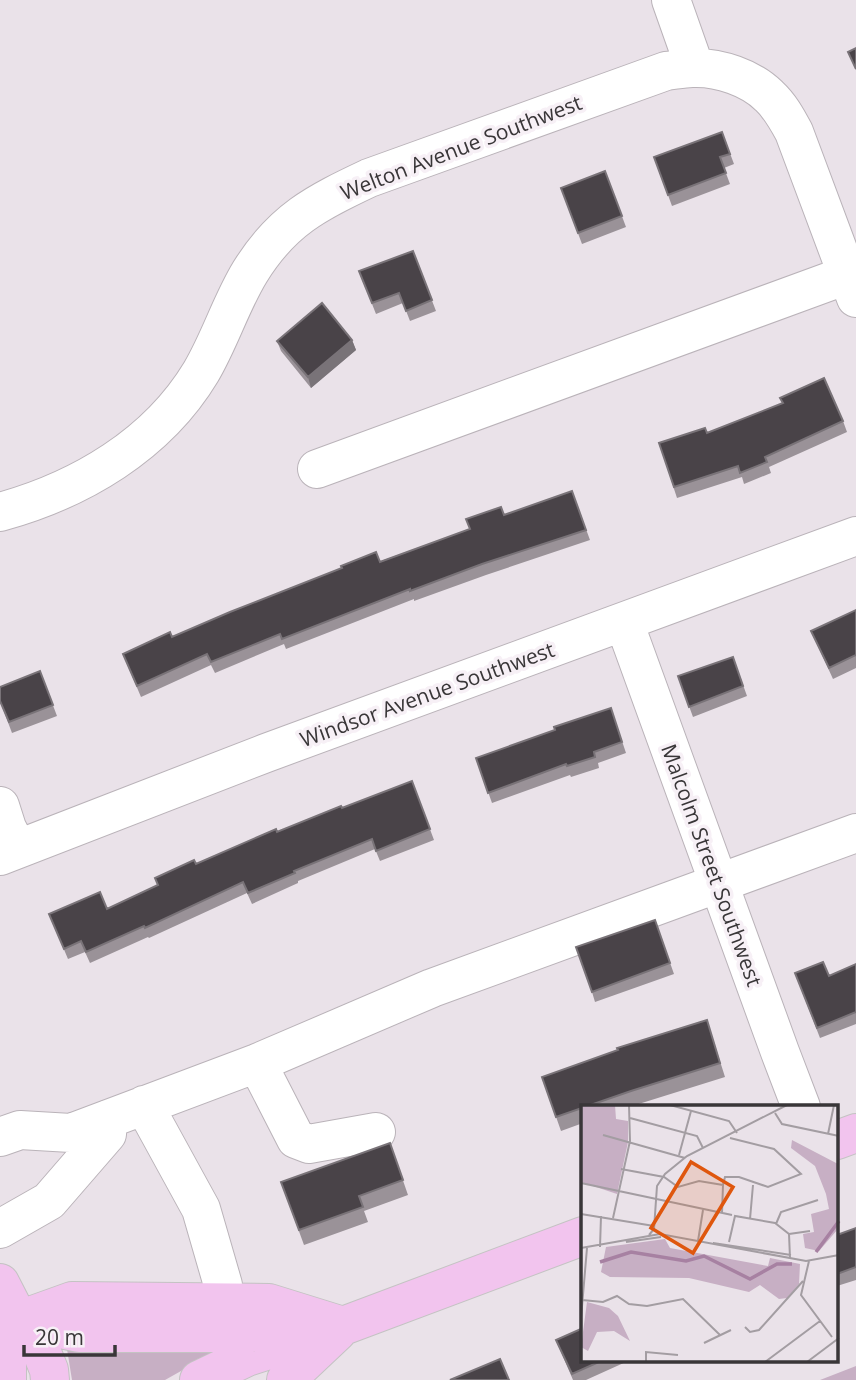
<svg xmlns="http://www.w3.org/2000/svg" width="856" height="1380" viewBox="0 0 856 1380" font-family="'Open Sans',sans-serif">
<rect width="100%" height="100%" fill="#eae2e9"/>
<path fill="#c7afc4" d="M222,1348L165,1380H72L67,1349Z
M856,1366V1380H820Z"/>
<g fill="none" stroke-linecap="round" stroke-linejoin="round">
<g stroke="#bab3b9" stroke-width="40">
<path id="minor" d="M671,0L695,68
M317,469L847,275
M0,512C80,490 157,445 201,372C220,340 231,303 250,272C282,220 316,203 369,178L666,71C675,70 684,68 693,68C719,67 751,78 769,96C780,106 787,119 794,132L856,298
M624,622L780,1052L801,1107
M0,806L7,828L18,849
M0,856L266,753L856,536
M257,1063L296,1139L309,1144L376,1132
M144,1105L201,1209L223,1285V1302
M0,1137L20,1130L71,1133L257,1063L432,988L856,833
M0,1229L49,1201L107,1134L108,1119"/>
</g>
<g stroke="#c4c3c3" stroke-width="40">
<path id="major" d="M837,1140L856,1133
M0,1283L19,1320L38,1343L49,1370L50,1380
M19,1320L72,1301L269,1303L343,1326
M19,1320L79,1333H239L289,1330
M7,1380V1355L19,1320
M199,1380L247,1357L343,1326L583,1236
M286,1380L337,1332"/>
</g>
<use href="#minor" stroke="#fff" stroke-width="38"/>
<use href="#major" stroke="#f2c4ee" stroke-width="38"/>
</g>
<path fill="#9a9298" d="M722,132L734,164L724,168L730,184L672,206L654,157Z
M605,171L626,227L582,244L561,188Z
M413,251L436,311L410,321L403,303L376,314L359,271Z
M352,340L356,350L311,388L281,351L277,341Z
M843,421L847,432L769,467L771,473L744,484L742,477L677,498L659,443L707,433Z
M572,491L590,540L486,575L414,601V599L286,649L284,644L215,673L211,665L141,697L127,664L123,654L470,529L504,515Z
M856,610V668L833,679L811,631Z
M733,657L747,696L693,717L678,676Z
M40,671L57,716L12,733L0,701Z
M611,708L626,753L598,763L599,768L571,777L570,775L492,803L476,758L555,730Z
M412,781L434,840L380,861L375,849L298,881V883L252,904L247,893L149,938L148,937L90,963L85,952L68,959L49,914L107,909L158,885L155,878L196,864Z
M655,920L674,974L595,1002L592,992Z
M856,964V1024L820,1038L795,973L829,976Z
M707,1020L725,1077L629,1107H583V1123L561,1131L542,1077Z
M390,1143L408,1195L364,1211L368,1222L304,1245L281,1182Z
M856,1228V1280L837,1286V1235Z
M556,1340L583,1361H628L586,1380H573Z"/>
<path fill="#797378" d="M352,340L356,350L311,388L308,377Z"/>
<path fill="#494348" stroke="#797378" stroke-width="2" d="M856,48V69L848,52Z
M722,132L730,154L720,157L726,173L668,195L654,157Z
M605,171L622,216L578,233L561,188Z
M413,251L432,300L406,311L399,293L372,303L359,271Z
M322,303L352,340L308,377L277,341Z
M824,378L843,421L765,457L767,462L740,473L738,466L674,487L659,443L705,428L707,433L783,403L780,398Z
M572,491L586,530L482,564L410,591V589L282,639L280,634L211,662L207,654L137,686L123,654L170,632L172,637L230,612L342,568L341,566L376,552L380,562L470,529L466,519L501,507L504,515Z
M856,610V655L829,668L811,631Z
M733,657L743,686L689,707L678,676Z
M40,671L53,705L9,722L0,701V687Z
M611,708L622,742L594,752L595,757L567,766L566,764L488,793L476,758L555,730L554,727Z
M412,781L430,829L376,851L372,839L294,871L295,873L248,893L243,882L145,928L144,926L86,952L81,941L64,949L49,914L100,892L107,909L158,885L155,878L194,860L196,864L276,829L277,832L341,806L342,808Z
M655,920L670,963L592,992L576,947Z
M823,962L829,976L856,964V1012L817,1028L795,973Z
M707,1020L720,1063L631,1091L556,1117L542,1077L618,1050L617,1048Z
M390,1143L403,1180L359,1196L363,1207L299,1230L281,1182Z
M856,1228V1267L837,1274V1235Z
M583,1328V1361H601L572,1374L556,1340Z
M500,1359L509,1380H450Z"/>
<g text-anchor="middle" dominant-baseline="central" stroke-width="7" stroke-linejoin="round" paint-order="stroke">
<g font-size="21" fill="#393638" stroke="#f7f0f6">
<text transform="translate(461 147) rotate(-21)">Welton Avenue Southwest</text>
<text transform="translate(427 694) rotate(-20)">Windsor Avenue Southwest</text>
<text transform="translate(712 865) rotate(70)">Malcolm Street Southwest</text>
</g>
</g>
<g transform="translate(581 1105)">
<rect width="257" height="257" fill="#eae2e9"/>
<path d="M0,0H34L35,14L47,16V37L36,89L0,77ZM211,35L257,59V124L238,146L224,143L222,129L233,127L230,109L248,104L245,89L234,61L210,43ZM84,134L89,143L187,161L189,153L219,159L218,179L206,193L198,194L179,180L168,187L108,173L29,172L20,167L25,142ZM6,197L28,203L37,211L49,236L33,226L16,227L7,246L0,242Z" fill="#c7afc4"/>
<path fill="none" stroke="#a781a2" stroke-width="3.5" d="M235,147L258,116M19,157L50,147L105,156L123,151L169,174L196,159H211"/>
<path fill="none" stroke="#a39da2" stroke-width="2" d="M89,0L148,16L156,28M194,8L201,19L258,31M49,13L116,31L122,43M247,29L253,0M22,30L104,53M98,50L110,6M40,64L83,72L97,82L118,76L142,80M0,78L151,110M142,80L144,72H158L187,82L220,69L193,44L149,33M141,108L142,80M0,109L73,121M32,113L49,36L48,0M169,114L172,80M195,119L200,107L237,95M208,129L229,126M68,130L73,124L76,81L84,69L106,51L206,0M117,136L122,105M45,137L80,132M148,137L154,111L194,118L208,129L209,153M132,138L210,150M19,142L20,111M0,143L79,129L225,156L258,150M228,156L220,190L251,232M1,195L22,197L36,191L48,199L66,201L102,194L139,230M0,213L6,143M164,222L169,227L178,225L222,176M123,238L150,225M65,257V247L97,250M184,257L239,216M226,257L258,233"/>
<path fill="#df570e" fill-opacity="0.15" stroke="#df570e" stroke-width="3.5" d="M110,57L152,82L112,148L70,123Z"/>
<rect width="257" height="257" fill="none" stroke="#393638" stroke-width="3.5"/>
</g>
<path d="M24 1345v10h91v-10" fill="none" stroke="#393638" stroke-width="3.5"/>
<text x="35" y="1345" font-size="21" fill="#393638" stroke="#f7f0f6" stroke-width="5" paint-order="stroke">20 m</text>
</svg>
